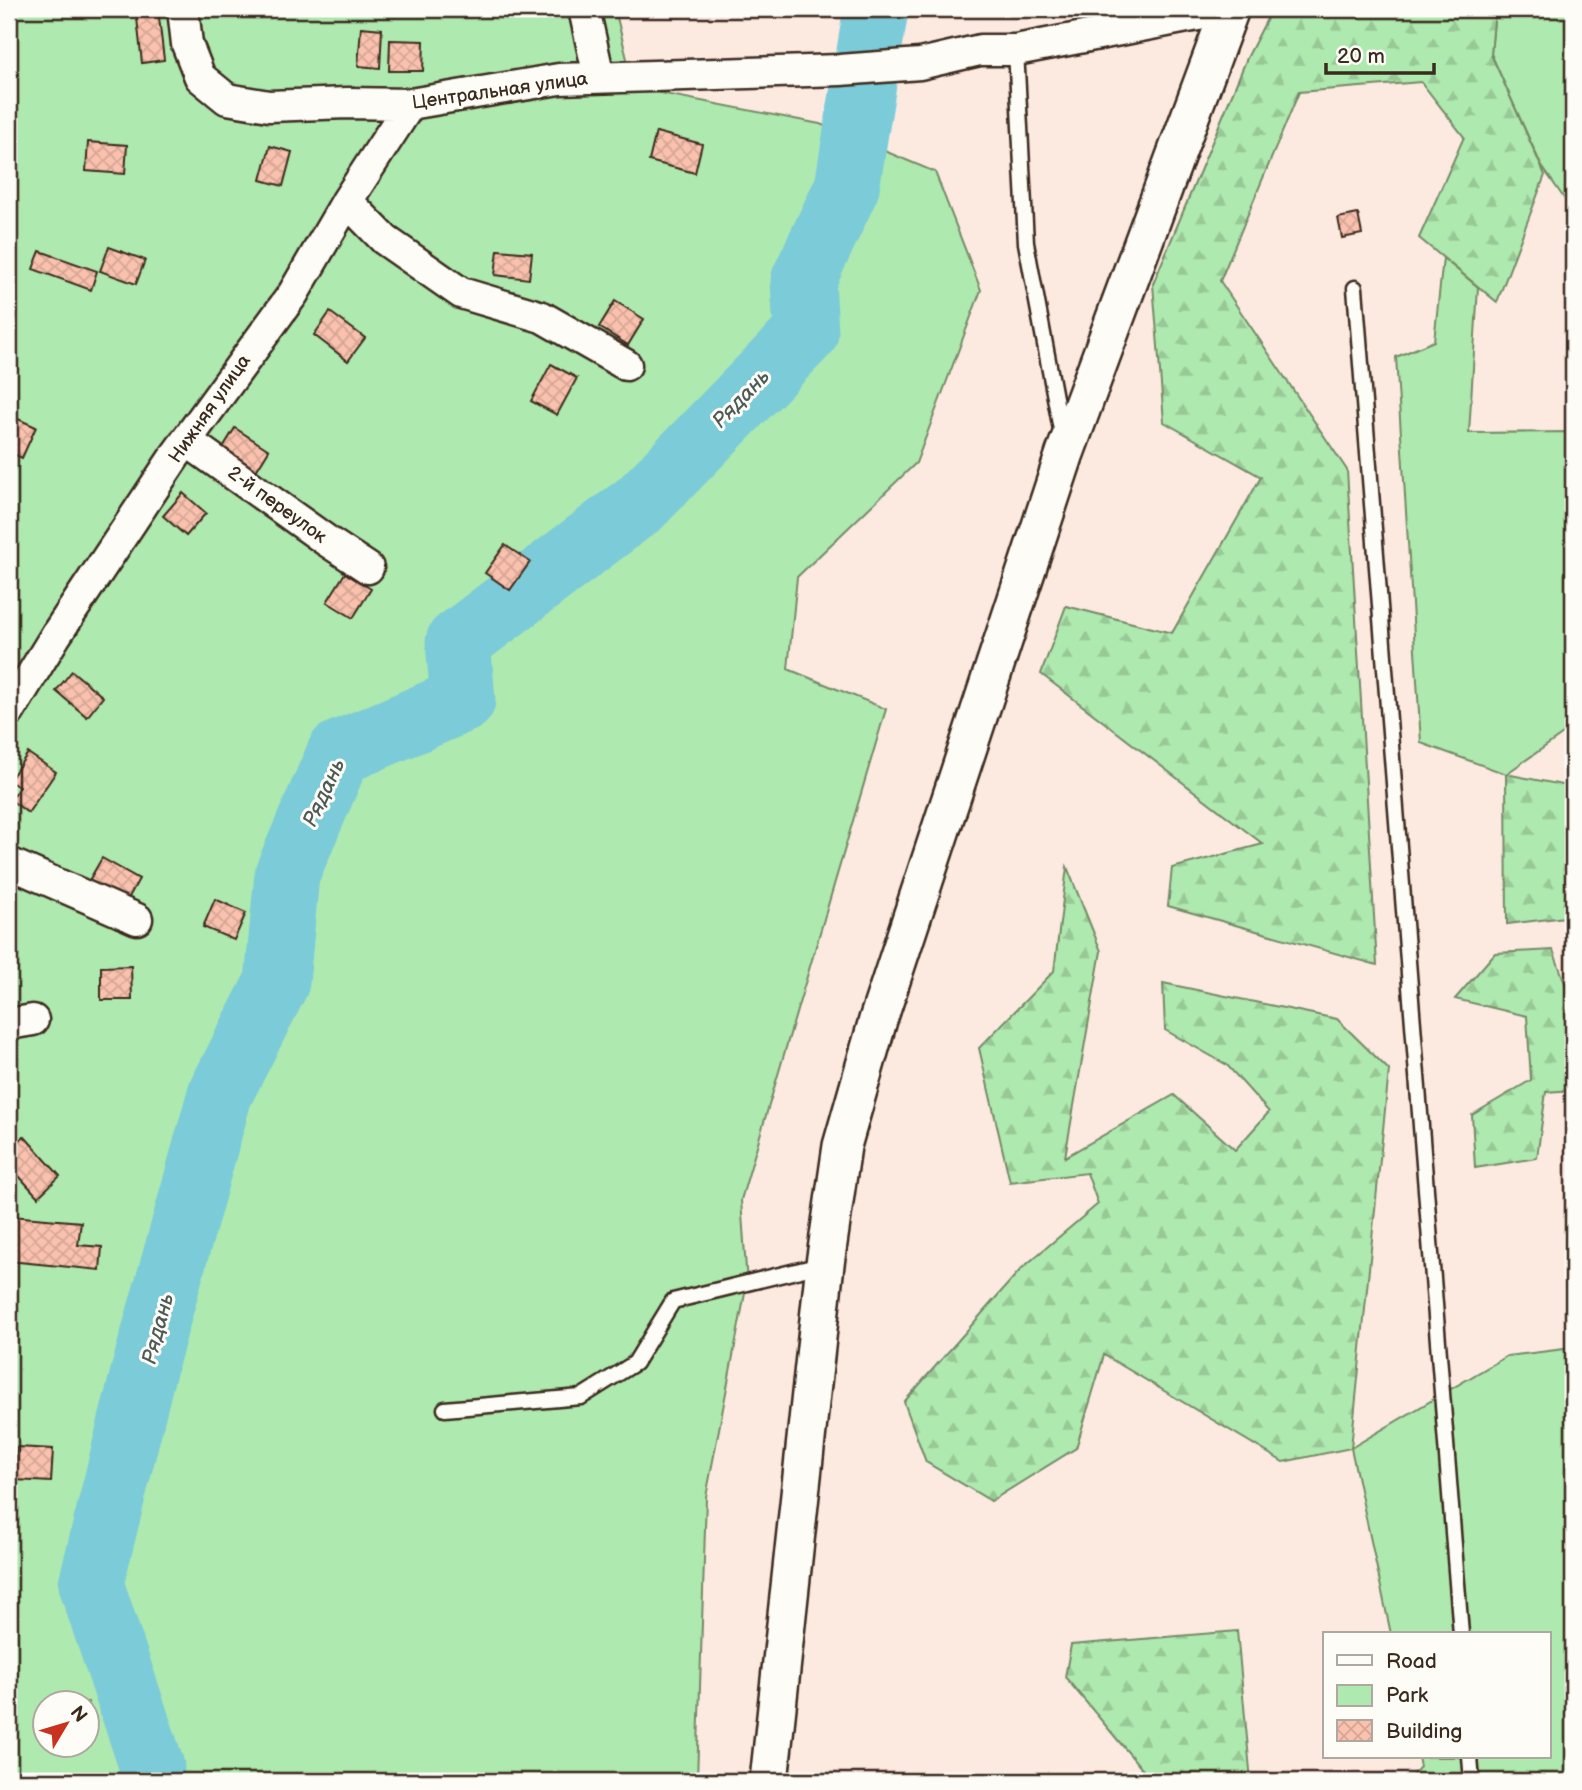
<svg xmlns="http://www.w3.org/2000/svg" width="1582" height="1790" viewBox="0 0 1582 1790" font-family="'Balsamiq Sans',sans-serif">
<defs>
<pattern id="forest-firs" width="22" height="20" patternUnits="userSpaceOnUse" patternTransform="scale(1.75)"><rect width="22" height="20" fill="#aee9af"/><path d="M5 1l3.5 6h-7zM16 11l3.5 6h-7z" fill="#97c896"/></pattern>
<pattern id="building-cross-hatch" width="8" height="8" patternUnits="userSpaceOnUse" patternTransform="scale(1.75)"><rect width="8" height="8" fill="#f9c1ae"/><path d="M0 0l8 8M0 8l8-8" fill="none" stroke="#d6a695"/></pattern>
</defs>
<rect width="100%" height="100%" fill="#fceae1"/>
<filter id="ink" filterUnits="userSpaceOnUse"><feTurbulence type="fractalNoise" baseFrequency=".0143" numOctaves="2"/><feDisplacementMap in="SourceGraphic" scale="14" xChannelSelector="R" yChannelSelector="G"/><feConvolveMatrix kernelMatrix="1 2 1 2 8 2 1 2 1" color-interpolation-filters="sRGB"/></filter>
<g filter="url(#ink)">
<path fill="#aee9af" stroke="#748a66" stroke-width="2" fill-rule="evenodd" d="M9,9H615L634,88L820,124L935,172L981,290L916,463L797,577L788,669L886,709L741,1200L747,1283L706,1497L697,1781H9ZM46,1702H88V1744H46Z
M1495,9H1573V298L1566,201L1541,165L1491,54Z
M1443,258L1478,287L1469,433L1573,432V727L1506,774L1421,743L1396,357L1434,341Z
M1573,1348V1781H1407L1420,1767L1418,1757H1549V1634H1391L1351,1448L1507,1356Z"/>
<path fill="url(#forest-firs)" stroke="#748a66" stroke-width="2" d="M1272,9H1495L1491,54L1545,175L1497,302L1419,238L1464,137L1421,82L1299,92L1220,281L1347,470L1377,965L1168,906L1172,868L1263,844L1041,674L1066,606L1172,633L1261,477L1164,422L1153,284L1247,58Z
M1506,774L1573,787V916L1507,924Z
M1067,867L1101,951L1065,1157L1174,1095L1235,1150L1269,1112L1227,1065L1165,1030L1163,983L1337,1019L1389,1070L1351,1448L1283,1462L1104,1355L1076,1448L991,1501L926,1462L904,1402L1021,1269L1098,1204L1087,1173L1010,1182L979,1048L1054,971Z
M1553,950L1573,1005V1090L1546,1092L1537,1158L1475,1168L1472,1115L1531,1080L1527,1016L1455,999L1495,953Z
M1237,1631L1251,1781H1152L1065,1677L1071,1645Z"/>
<g fill="none" stroke-linecap="round" stroke-linejoin="round">
<path stroke="#7ccbd8" stroke-width="65" d="M150,1781L152,1767L91,1584L143,1373L220,1094L277,982L287,874L339,753L463,700L458,642L641,503L806,333L803,281L847,187L876,9"/>
</g>
<path fill="url(#building-cross-hatch)" stroke="#3b2a1e" stroke-width="2" d="M136,9H158L164,60L142,63Z
M361,27L382,29L380,68L358,66Z
M390,40L424,41L423,71H389Z
M656,132L702,144L695,173L649,161Z
M88,142L127,145L125,174L86,171Z
M270,146L292,152L283,186L261,180Z
M1358,214L1362,234L1342,238L1338,218Z
M109,247L145,260L136,284L100,271Z
M498,250L532,253L529,279L495,275Z
M40,251L97,271L91,290L33,269Z
M615,301L644,319L628,345L599,327Z
M330,312L365,338L348,361L314,335Z
M551,364L577,378L557,415L531,401Z
M9,415L36,427L22,458L9,452Z
M235,428L269,450L256,471L222,449Z
M183,493L206,513L186,536L163,516Z
M505,545L530,562L510,590L485,573Z
M345,573L371,589L353,618L327,602Z
M72,671L103,697L87,717L56,691Z
M28,753L56,772L28,813L11,800L19,787L9,781Z
M102,858L139,879L124,906L87,884Z
M215,899L246,913L234,940L203,927Z
M131,966L132,1000H101V967Z
M24,1136L60,1176L38,1197L9,1165V1150Z
M11,1216L81,1222L78,1245L102,1247L100,1270L9,1261Z
M17,1447L53,1449L51,1482L15,1480Z"/>
<g fill="none" stroke-linecap="round" stroke-linejoin="round">
<g stroke="#3b2a1e" stroke-width="19">
<path id="service" d="M1016,50L1026,243L1062,435
M1355,288L1461,1634
M445,1409L581,1397L635,1363L673,1301L825,1264
M1470,1757L1472,1781"/>
</g>
<g stroke="#3b2a1e" stroke-width="35">
<path id="minor" d="M183,9L187,44L200,77L227,99L269,106L347,103L410,104L559,79L840,70L920,64L980,50H1016L1229,9
M584,9L599,77
M347,201L385,240L461,293L542,317L626,365
M187,441L327,541L368,568
M9,712L56,635L175,456L293,294L347,201L410,104
M9,863L137,919
M9,1024L33,1020"/>
</g>
<g stroke="#3b2a1e" stroke-width="42">
<path id="tertiary" d="M769,1781L825,1264L842,1146L878,1020L1065,453L1230,9"/>
</g>
<use href="#service" stroke="#fdfcf7" stroke-width="14"/>
<use href="#minor" stroke="#fdfcf7" stroke-width="30"/>
<use href="#tertiary" stroke="#fdfcf7" stroke-width="37"/>
</g>
</g>
<g text-anchor="middle" dominant-baseline="central" stroke-width="6" stroke-linejoin="round" paint-order="stroke">
<g font-size="19" fill="#3b2a1e" stroke="#fdfcf7">
<text transform="translate(500 91) rotate(-8)">Центральная улица</text>
<text transform="translate(210 409) rotate(-55)">Нижняя улица</text>
<text transform="translate(277 505) rotate(36)">2-й переулок</text>
</g>
<g font-size="21" font-style="italic" fill="#4e5a56" stroke="#fdfcf7">
<text transform="translate(741 399) rotate(-46)">Рядань</text>
<text transform="translate(324 793) rotate(-65)">Рядань</text>
<text transform="translate(158 1329) rotate(-75)">Рядань</text>
</g>
</g>
<rect width="1582" height="1790" fill="none" stroke="#fdfcf7" stroke-width="35"/>
<rect x="18" y="18" width="1547" height="1755" fill="none" stroke="#3b2a1e" stroke-width="2.5" filter="url(#ink)"/>
<rect x="1323" y="1632" width="228" height="126" fill="#fdfcf7" stroke="#afa8a0" stroke-width="2"/>
<rect x="1337" y="1655" width="35" height="10" fill="#fdfcf7" stroke="#afa8a0" stroke-width="2"/>
<text x="1386" y="1668" font-size="21" fill="#3b2a1e">Road</text>
<rect x="1337" y="1685" width="35" height="21" fill="#aee9af" stroke="#afa8a0" stroke-width="2"/>
<text x="1386" y="1702" font-size="21" fill="#3b2a1e">Park</text>
<rect x="1337" y="1720" width="35" height="21" fill="url(#building-cross-hatch)" stroke="#afa8a0" stroke-width="2"/>
<text x="1386" y="1738" font-size="21" fill="#3b2a1e">Building</text>
<g transform="translate(66 1724) rotate(52)"><circle r="33" fill="#fdfcf7" stroke="#afa8a0" stroke-width="2"/>
<path d="M0-5L12 26L0 18L-12 26Z" fill="#c8321e"/>
<text y="-10" font-size="19" font-weight="bold" text-anchor="middle" fill="#3b2a1e">N</text>
</g>
<path d="M1326 63v10h108v-10" fill="none" stroke="#3b2a1e" stroke-width="3.5"/>
<text x="1337" y="63" font-size="21" fill="#3b2a1e" stroke="#fdfcf7" stroke-width="5" paint-order="stroke">20 m</text>
</svg>
